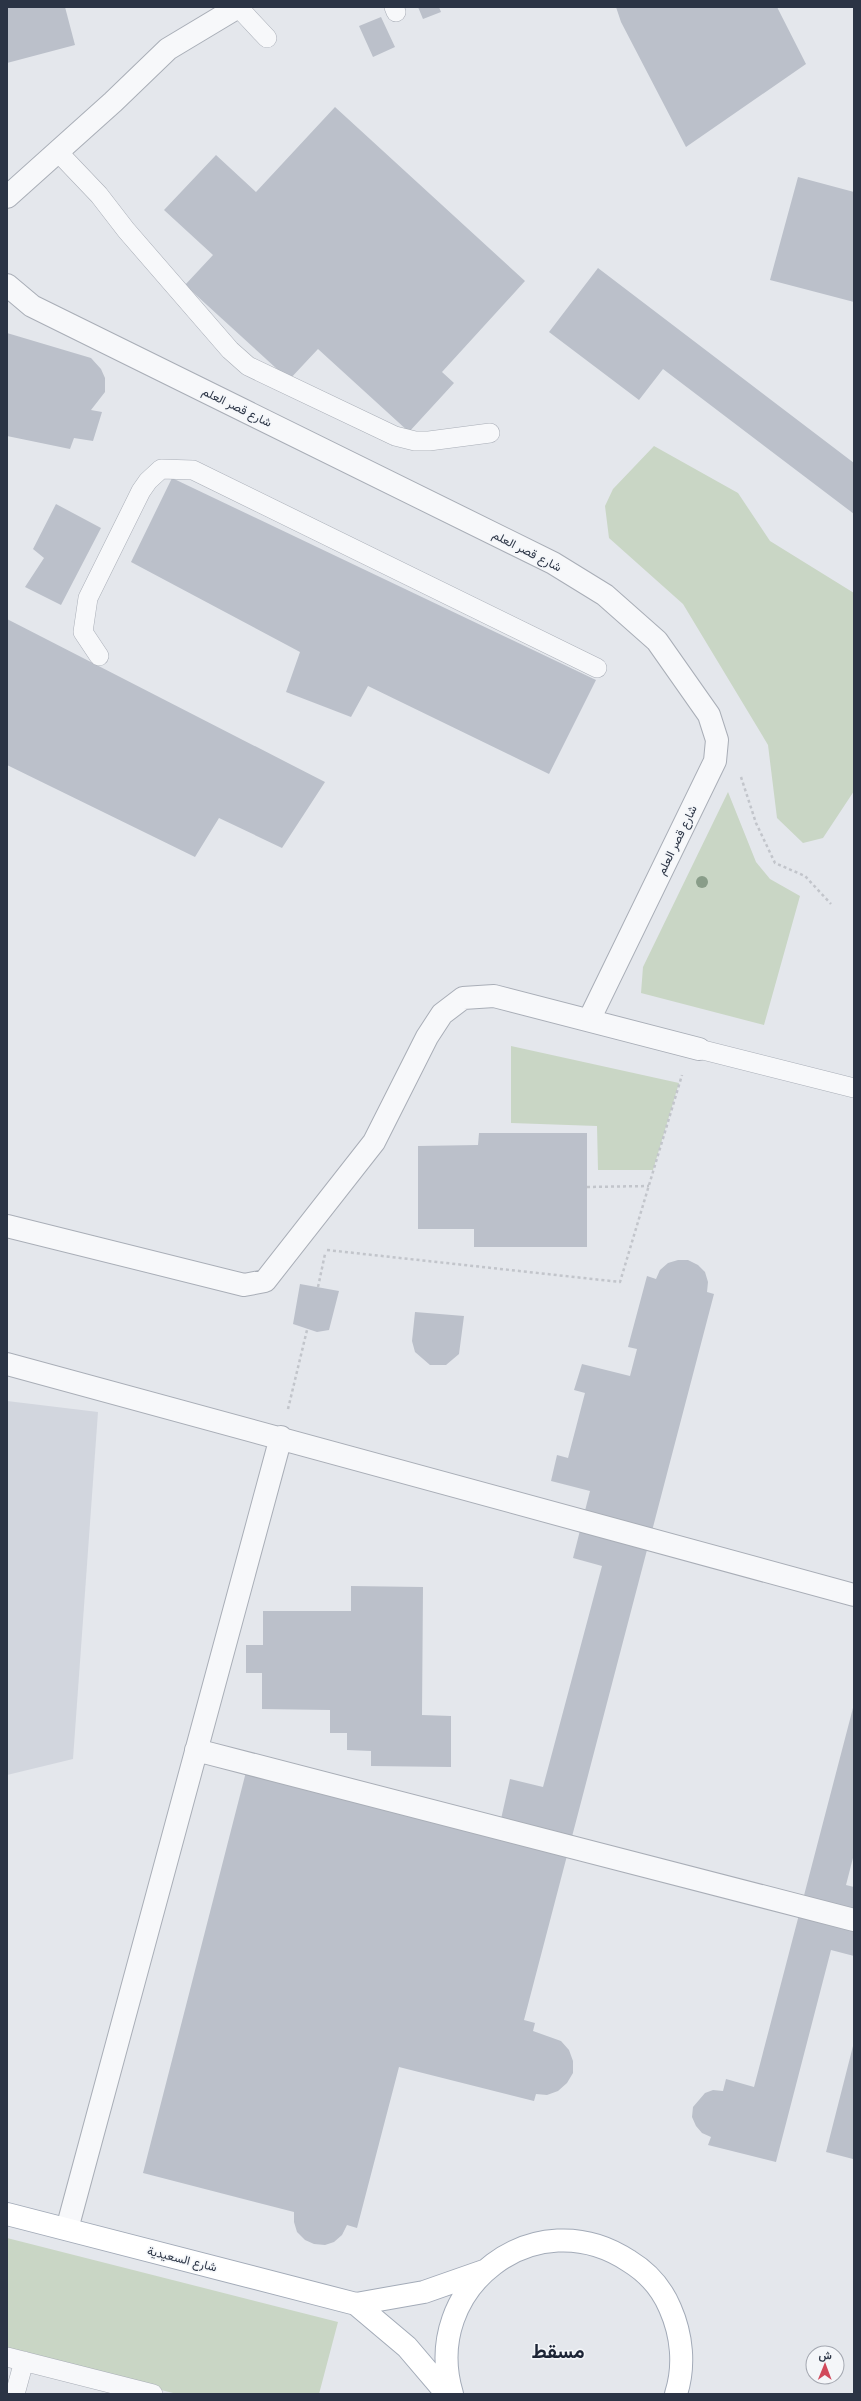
<svg xmlns="http://www.w3.org/2000/svg" width="861" height="2401" viewBox="0 0 861 2401" font-family="Helvetica,Vazirmatn,sans-serif">
<rect width="100%" height="100%" fill="#e4e7ec"/>
<path fill="#d2d6de" d="M7,1401L98,1412L73,1759L7,1775Z"/>
<path fill="#c9d6c5" d="M654,446L738,493L770,541L854,593V791L823,838L803,843L777,818L768,745L683,604L609,538L605,506L613,489Z
M728,792L756,862L770,879L800,896L764,1025L641,993L643,967Z
M511,1046L679,1083L653,1170H598L597,1126L511,1123Z
M7,2238L338,2322L319,2394H177L7,2351Z"/>
<path fill="#bbc0ca" d="M7,7H65L75,45L7,63Z
M418,7H439L441,12L423,19Z
M616,7H777L806,64L686,147L621,22Z
M381,17L395,47L373,57L359,26Z
M335,107L525,281L442,372L454,383L409,432L318,349L289,380L185,285L213,255L164,210L216,155L256,192Z
M798,177L854,192V302L770,280Z
M598,268L854,463V514L663,369L639,400L549,332Z
M7,333L91,358L101,369L105,378V392L91,410L102,412L93,441L74,438L70,449L7,436Z
M172,478L596,680L549,774L368,686L351,717L286,692L300,652L131,562Z
M56,504L101,528L61,605L25,587L44,558L33,549Z
M7,619L325,782L282,848L219,818L195,857L7,765Z
M479,1133H587V1247H474V1229H418V1146L478,1145Z
M678,1260H688L698,1265L705,1272L708,1282L707,1292L714,1294L524,2020L535,2023L533,2031L561,2041L569,2050L573,2061V2073L567,2083L558,2091L547,2095L536,2094L534,2101L399,2067L357,2228L347,2225L342,2235L334,2242L325,2245L314,2244L305,2240L297,2232L294,2222V2212L143,2173L247,1768L499,1828L510,1779L543,1787L602,1566L573,1558L590,1491L551,1481L557,1455L568,1458L585,1393L574,1390L582,1364L630,1376L637,1349L628,1347L647,1276L656,1279L660,1270L668,1263Z
M300,1284L339,1291L329,1330L317,1332L293,1324Z
M415,1312L464,1316L459,1354L446,1365H430L415,1352L412,1341Z
M351,1586L423,1587L422,1715L451,1716V1767L371,1766V1751L347,1750V1733H330V1710L262,1709V1673H246V1645H263V1611H351Z
M854,1704V1854L846,1885L854,1887V1956L831,1950L776,2162L708,2145L711,2137L702,2133L696,2126L692,2117L693,2107L705,2093L713,2090L723,2091L726,2079L754,2087Z
M853,2046L854,2156L853,2159L826,2152Z"/>
<g fill="none" stroke-linecap="round" stroke-linejoin="round">
<g stroke="#a9aeb7" stroke-width="20">
<path id="service" d="M238,7L267,38
M394,7L396,12
M58,152L99,195L126,230L230,350L248,366L395,436L415,441H429L490,433
M99,656L83,632L88,598L141,491L148,481L161,469L193,470L597,668
M699,1049L854,1088
M7,2357L153,2394
M15,2394L24,2361"/>
</g>
<g stroke="#a9aeb7" stroke-width="24">
<path id="minor" d="M7,285L32,306L553,563L605,595L657,641L709,715L717,740L715,761L589,1020
M7,1226L244,1285L265,1281L374,1142L427,1037L442,1014L463,998L494,996L699,1049"/>
</g>
<g stroke="#a9aeb7" stroke-width="24">
<path id="tertiary" d="M7,197L113,102L168,49L238,7
M7,1364L854,1595
M196,1750L854,1920
M67,2229L281,1437"/>
</g>
<g stroke="#a3abb8" stroke-width="24">
<path id="primary" d="M7,2214L356,2304L424,2292L484,2271
M356,2304L407,2347L447,2394
M452,2394C420,2287 536,2199 629,2261C647,2272 662,2289 670,2308C682,2335 685,2366 676,2394"/>
</g>
<path stroke="#c2c5cb" stroke-width="2.5" stroke-dasharray="3 3" stroke-linecap="butt" d="M741,777L756,823L775,863L805,876L831,904
M587,1187L649,1186
M327,1250L620,1282L682,1075
M318,1287L325,1254
M288,1409L307,1330"/>
<use href="#service" stroke="#f7f8fa" stroke-width="19"/>
<use href="#minor" stroke="#f7f8fa" stroke-width="22"/>
<use href="#tertiary" stroke="#f7f8fa" stroke-width="22"/>
<use href="#primary" stroke="#fff" stroke-width="22"/>
</g>
<circle fill="#899d89" cx="702" cy="882" r="6"/>
<g text-anchor="middle" dominant-baseline="central" stroke-width="3" stroke-linejoin="round" paint-order="stroke">
<g font-size="12" fill="#2b3445" stroke="#f4f6f9">
<text transform="translate(237 407) rotate(26)">شارع قصر العلم</text>
<text transform="translate(527 551) rotate(27)">شارع قصر العلم</text>
<text transform="translate(677 840) rotate(-64)">شارع قصر العلم</text>
<text transform="translate(182 2259) rotate(14)">شارع السعيدية</text>
</g>
<g font-size="20" font-weight="bold" fill="#1d2536" stroke="#f4f6f9">
<text x="558" y="2351">مسقط</text>
</g>
</g>
<rect width="861" height="2401" fill="none" stroke="#2b3445" stroke-width="16"/>
<g transform="translate(825 2365) rotate(1)"><circle r="19" fill="#f4f6f9" stroke="#a4a8b1"/>
<path d="M0-3L7 15L0 10L-7 15Z" fill="#d1495b"/>
<text y="-6" font-size="11" font-weight="bold" text-anchor="middle" fill="#2b3445">ش</text>
</g>
</svg>
